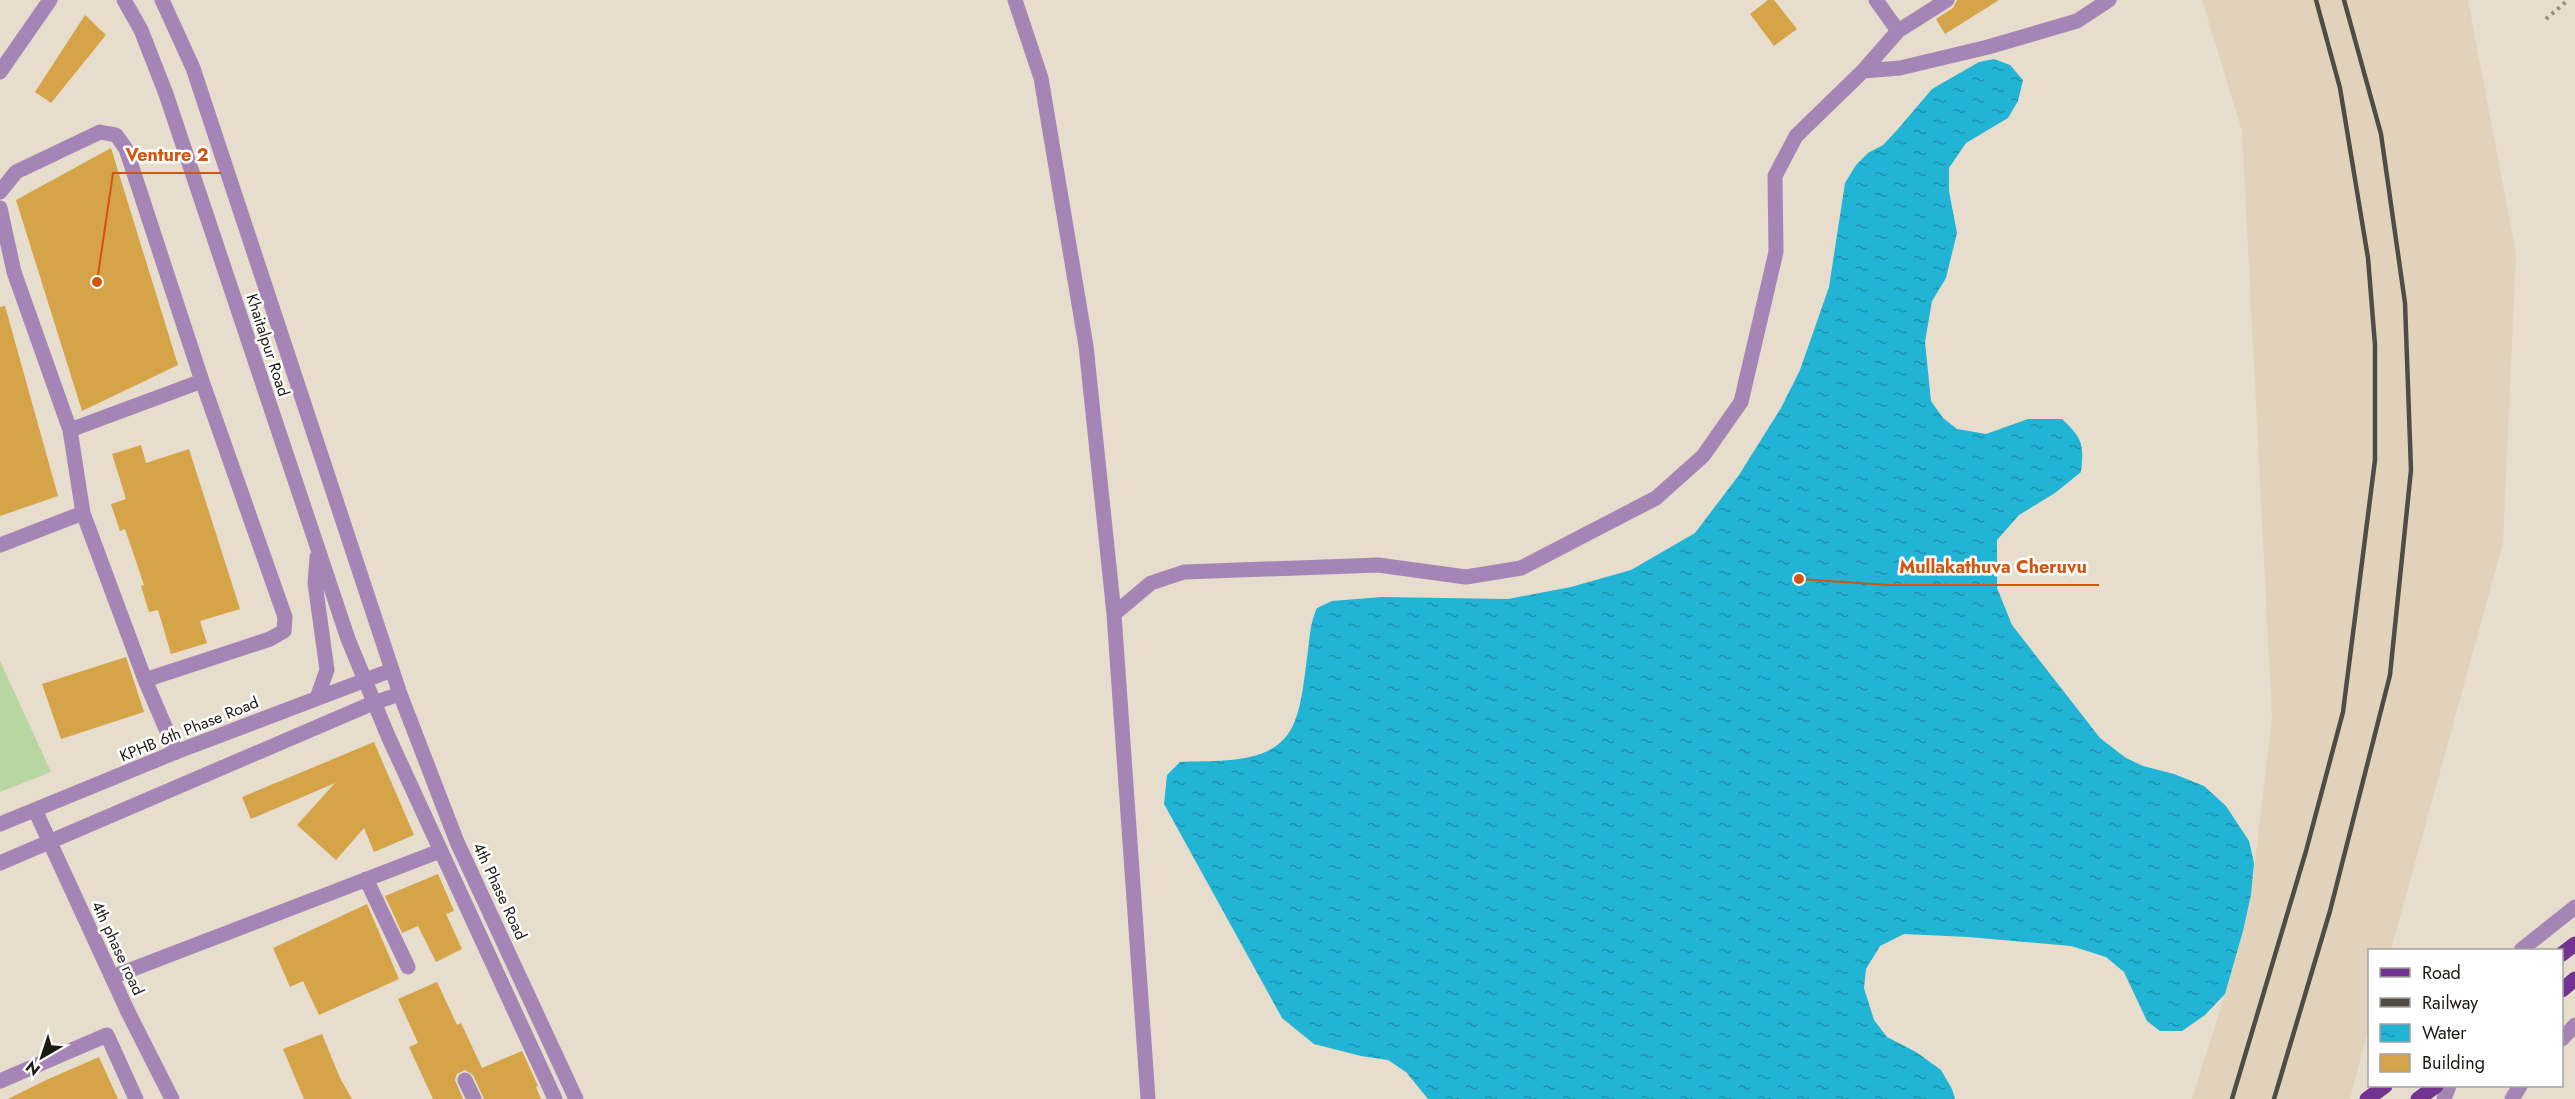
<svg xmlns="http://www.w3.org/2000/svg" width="2575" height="1099" viewBox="0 0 2575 1099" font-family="Jost,sans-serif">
<defs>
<pattern id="water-ripples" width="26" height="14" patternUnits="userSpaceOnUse" patternTransform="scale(1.5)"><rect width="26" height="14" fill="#21b4d5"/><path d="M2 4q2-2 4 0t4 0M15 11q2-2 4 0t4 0" fill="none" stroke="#1c92ac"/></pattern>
</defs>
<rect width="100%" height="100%" fill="#e7ddcc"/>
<path fill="#e1d3bb" d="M2202,0H2468L2516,254L2503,543L2391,950H2370L2369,1027L2350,1099H2192L2225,994L2251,895L2272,718L2242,131Z"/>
<path fill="#b7d6a1" d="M0,661L51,772L0,792Z"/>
<path fill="url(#water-ripples)" d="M1994,59L2010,65L2023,80L2018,101L2008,118L1966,143L1949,168V191L1957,233L1946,278L1932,301L1925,342L1931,401L1943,418L1957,429L1986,434L2028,419H2062C2083,439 2084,444 2081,472L2055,493L2019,515L1997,540V588L2012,625L2100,738L2126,758L2143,766L2174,774L2204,786L2226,806L2249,841L2254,863L2251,895L2243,931L2225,994L2205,1015L2182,1031H2160L2147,1021L2124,972L2106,957L2071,946L1968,937L1904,934L1880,946L1866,969L1864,988L1874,1020L1887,1037L1916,1052L1941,1070L1952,1089L1955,1099H1428L1406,1072L1388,1060L1361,1056L1314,1044L1282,1018L1164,804L1167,775L1180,762C1215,760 1265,766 1288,734C1301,717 1304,680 1307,658C1310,640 1309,625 1317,608L1332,601L1382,597L1508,599L1571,587L1631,570L1695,533L1739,475L1781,408L1800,370L1829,287L1845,183L1856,165L1868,153L1883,145L1898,129L1932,89L1979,62Z"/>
<path fill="#d5a348" d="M1768,0H1774L1797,29L1774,46L1750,14Z
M1957,0H1999L1945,34L1936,19L1953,8Z
M85,15L106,35L51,103L35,92Z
M111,148L178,365L82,411L16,200Z
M5,306L58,496L0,516V307Z
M141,445L146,463L189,449L240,609L200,621L207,643L171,654L158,610L149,612L141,586L144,585L125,529L120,531L111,504L126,499L112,454Z
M126,657L144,712L61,739L42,684Z
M374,742L414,835L374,852L364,828L336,860L297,825L335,783L251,819L242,797Z
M438,874L454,911L446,914L462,949L436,962L418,926L402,933L385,896Z
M367,904L399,979L319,1015L303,981L290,987L273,948Z
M437,982L457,1025L461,1023L482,1068L522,1051L538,1086L536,1087L541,1099H484L473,1075L465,1070L457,1074L455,1080L463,1099H433L409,1047L418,1043L398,999Z
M322,1034L340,1078L352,1099H304L283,1049Z
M99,1057L118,1099H8L44,1081Z"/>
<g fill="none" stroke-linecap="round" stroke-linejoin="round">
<path stroke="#958e82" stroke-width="4" stroke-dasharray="3 4.5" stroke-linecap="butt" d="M2546,19L2568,0"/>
<path stroke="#a584b6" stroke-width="15" d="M1015,0L1041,78L1086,346L1114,614L1148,1099
M1876,0L1898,31
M1863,71L1900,68L1988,47L2077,21L2109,0
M0,72L50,0
M0,192L16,172L100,132L116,135L126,149L202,381L285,617L284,631L270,639L145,680
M0,208L14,272L70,430L83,513L145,680L176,752
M70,430L202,381
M0,545L83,513
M1114,614L1151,583L1184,572L1378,565L1466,577L1521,568L1656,498L1703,456L1741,402L1776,252L1775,176L1796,136L1863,71L1898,31L1947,0
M35,810L128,1012L172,1099
M366,879L408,967
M112,977L440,851
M465,1080L474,1099
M0,1081L107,1035L136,1099"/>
<path stroke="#a584b6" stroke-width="15" d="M124,0L141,30L166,94L348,639L388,736L555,1099
M162,0L193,68L400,694L457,842L576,1099
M317,698L327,670L315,583L317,557
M0,824L176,752L392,670
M0,863L373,703L400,694
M2521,950L2575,907
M2562,1039L2575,1025
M2444,1099L2449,1086
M2512,1099L2520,1086"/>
<path stroke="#733390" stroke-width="15" d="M2562,954L2575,944
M2562,990L2575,979
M2367,1099L2385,1086
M2418,1099L2436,1086"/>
<path stroke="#514c43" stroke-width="4.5" d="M2232,1099L2306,851L2343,712L2375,460V345L2368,258L2340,88L2316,0
M2274,1099L2330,911L2390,675L2411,470L2405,303L2381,134L2344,0"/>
</g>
<g text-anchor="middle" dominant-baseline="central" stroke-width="5" stroke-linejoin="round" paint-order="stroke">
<g font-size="16" fill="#1d1a14" stroke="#fff">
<text transform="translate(268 345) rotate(72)">Khaitalpur Road</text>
<text transform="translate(189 729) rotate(-22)">KPHB 6th Phase Road</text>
<text transform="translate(500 891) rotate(65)">4th Phase Road</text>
<text transform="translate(118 948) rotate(65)">4th phase road</text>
</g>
</g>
<path fill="none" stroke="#d4530d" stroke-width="2" d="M97 282L113 173H221M1799 579L1888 585H2099"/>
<g fill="#d4530d" stroke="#fff" stroke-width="2">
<circle cx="97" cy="282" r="6"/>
<circle cx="1799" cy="579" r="6"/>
</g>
<g font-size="18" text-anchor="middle" font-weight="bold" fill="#d4530d" stroke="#fff" stroke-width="5" stroke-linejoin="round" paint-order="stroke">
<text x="167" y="161">Venture 2</text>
<text x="1993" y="573">Mullakathuva Cheruvu</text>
</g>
<rect x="2368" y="949" width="195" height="138" fill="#ffffff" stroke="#a5a3a1" stroke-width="1.5"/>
<rect x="2380" y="968" width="30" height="9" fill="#733390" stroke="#a5a3a1" stroke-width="1.5"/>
<text x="2422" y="979" font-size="18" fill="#1d1a14">Road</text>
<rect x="2380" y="998" width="30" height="9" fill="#514c43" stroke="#a5a3a1" stroke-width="1.5"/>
<text x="2422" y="1009" font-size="18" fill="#1d1a14">Railway</text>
<rect x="2380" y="1024" width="30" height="18" fill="url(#water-ripples)" stroke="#a5a3a1" stroke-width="1.5"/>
<text x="2422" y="1039" font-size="18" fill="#1d1a14">Water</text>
<rect x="2380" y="1054" width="30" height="18" fill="#d5a348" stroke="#a5a3a1" stroke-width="1.5"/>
<text x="2422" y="1069" font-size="18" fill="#1d1a14">Building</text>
<g transform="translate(42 1057) rotate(219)" stroke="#ffffff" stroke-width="4.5" paint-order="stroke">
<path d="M0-4.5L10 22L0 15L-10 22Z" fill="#1d1a14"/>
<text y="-9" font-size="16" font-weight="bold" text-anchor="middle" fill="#1d1a14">N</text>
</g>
</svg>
